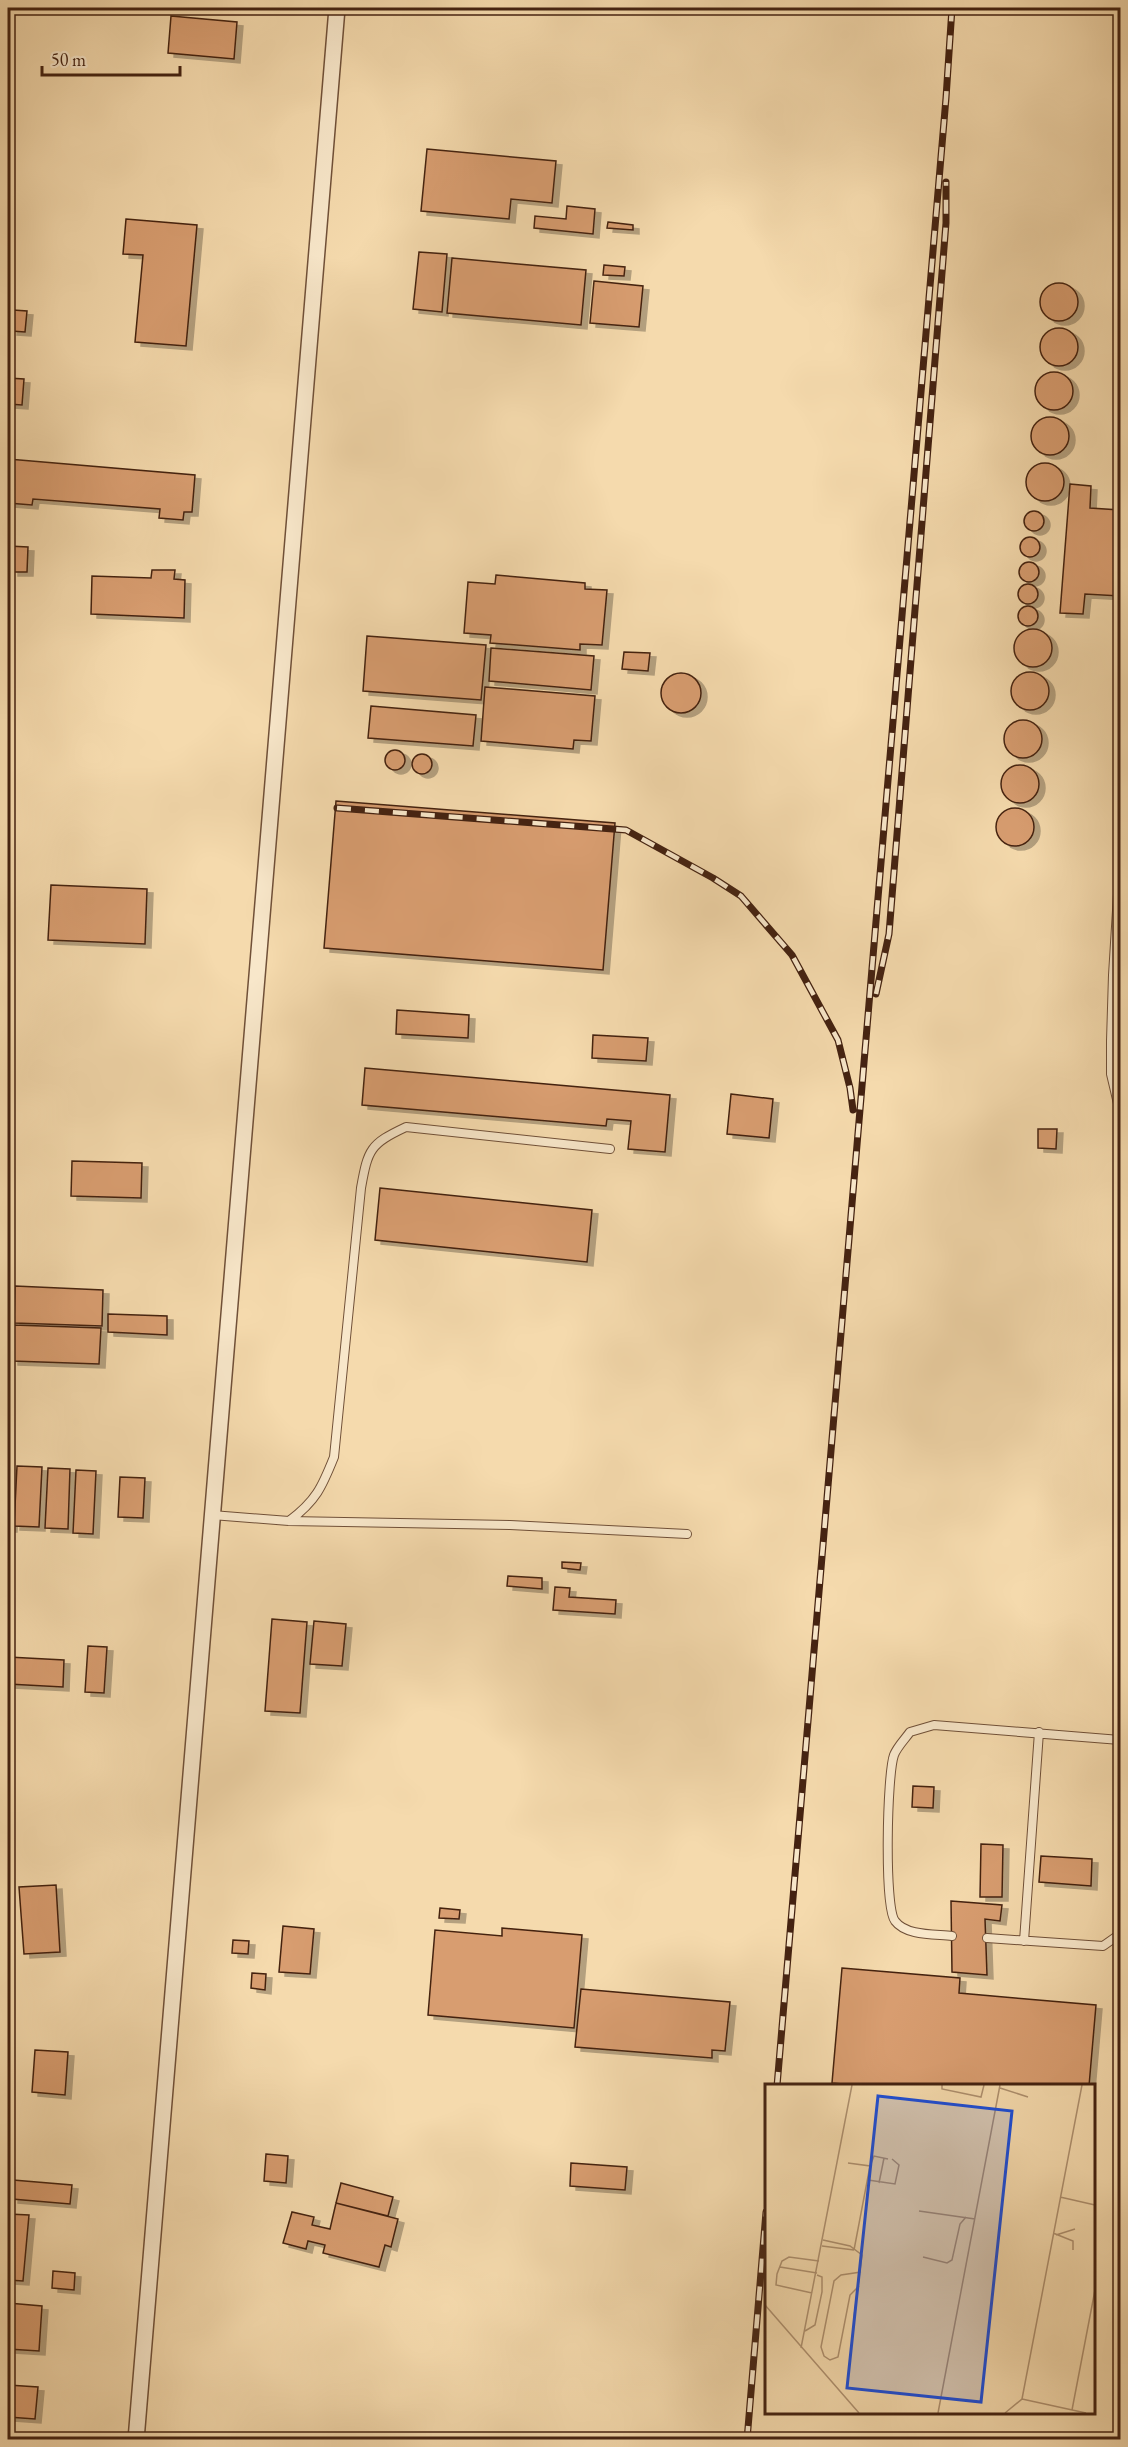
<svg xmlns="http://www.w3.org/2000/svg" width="1128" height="2447" viewBox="0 0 1128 2447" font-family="'EB Garamond',serif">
<defs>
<filter id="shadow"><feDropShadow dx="6" dy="4" stdDeviation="0" flood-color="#0004"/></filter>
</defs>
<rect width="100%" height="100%" fill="#f5daad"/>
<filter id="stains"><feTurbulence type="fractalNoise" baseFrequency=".00333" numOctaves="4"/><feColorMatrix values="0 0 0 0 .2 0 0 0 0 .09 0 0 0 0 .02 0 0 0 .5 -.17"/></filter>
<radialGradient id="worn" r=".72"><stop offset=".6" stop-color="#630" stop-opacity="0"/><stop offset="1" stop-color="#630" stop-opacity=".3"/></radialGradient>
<path fill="#d89d6f" stroke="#421" stroke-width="1.5" filter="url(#shadow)" d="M171,16L237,22L234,59L168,53Z
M427,149L556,161L552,203L511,199L509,219L421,211Z
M567,206L595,209L593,234L534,228L535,216L566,219Z
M126,219L197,225L186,346L135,342L143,255L123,254Z
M608,222L633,225V230L607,228Z
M419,252L447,254L442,312L413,309Z
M452,258L586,270L581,325L447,313Z
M604,265L625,267L624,276L603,275Z
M594,281L643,286L639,327L590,323Z
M1040 302a19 19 0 1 1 38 0a19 19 0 1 1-38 0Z
M13,310L27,311L25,332L11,331Z
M1040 347a19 19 0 1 1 38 0a19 19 0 1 1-38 0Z
M1035 391a19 19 0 1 1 38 0a19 19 0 1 1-38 0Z
M8,378L24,379L22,405L8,404Z
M1031 436a19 19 0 1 1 38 0a19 19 0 1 1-38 0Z
M8,459L195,475L192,512H184L183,520L159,518L160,509L33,499L32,505L8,503Z
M1026 482a19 19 0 1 1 38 0a19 19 0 1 1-38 0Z
M1070,484L1091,486L1090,508L1120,510V596L1085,594L1083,614L1060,613Z
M1024 521a10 10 0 1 1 20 0a10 10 0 1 1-20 0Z
M1020 547a10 10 0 1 1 20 0a10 10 0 1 1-20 0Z
M8,546L28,547L27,572H12V563H8Z
M1019 572a10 10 0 1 1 20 0a10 10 0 1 1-20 0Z
M152,570H175L174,579L185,580L184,618L91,614L92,576L151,578Z
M496,575L585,583V589L607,590L602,645L580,644V650L490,643L491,635L464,633L468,582L495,584Z
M1018 594a10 10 0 1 1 20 0a10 10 0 1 1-20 0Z
M1018 616a10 10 0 1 1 20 0a10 10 0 1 1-20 0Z
M1014 648a19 19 0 1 1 38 0a19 19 0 1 1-38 0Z
M367,636L486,645L481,700L363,691Z
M491,648L594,656L591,690L489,681Z
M624,652L650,653L648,671L622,669Z
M1011 691a19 19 0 1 1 38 0a19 19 0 1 1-38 0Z
M661 693a20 20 0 1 1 40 0a20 20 0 1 1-40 0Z
M485,687L595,696L591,741L574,740L573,749L481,741Z
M371,706L476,715L473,746L368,738Z
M1004 739a19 19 0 1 1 38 0a19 19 0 1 1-38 0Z
M385 760a10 10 0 1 1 20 0a10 10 0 1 1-20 0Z
M412 764a10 10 0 1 1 20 0a10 10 0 1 1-20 0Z
M1001 784a19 19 0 1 1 38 0a19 19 0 1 1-38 0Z
M336,801L615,823L603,970L324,948Z
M996 827a19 19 0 1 1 38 0a19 19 0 1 1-38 0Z
M51,885L147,889L145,944L48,940Z
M397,1010L469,1015L468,1038L396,1034Z
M593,1035L648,1038L646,1061L592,1058Z
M365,1068L670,1095L665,1152L628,1149L631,1121L607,1119L606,1126L362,1105Z
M731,1094L773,1099L769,1138L727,1134Z
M1038,1129H1057L1056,1149L1038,1148Z
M72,1161L142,1163L141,1198L71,1196Z
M380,1188L592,1210L587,1262L375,1240Z
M15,1286L103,1290L102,1326L14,1323Z
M108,1314L167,1316V1335L108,1332Z
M13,1325L101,1328L99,1364L12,1361Z
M17,1466L42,1467L39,1527L14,1526Z
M48,1468L70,1469L68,1529L45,1528Z
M76,1470L96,1471L93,1534L73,1533Z
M120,1477L145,1478L143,1518L118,1517Z
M8,1495H12L11,1528H8Z
M562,1562L581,1563L580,1570L562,1568Z
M508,1576L542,1578V1589L507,1586Z
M555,1587L570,1588L569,1597L616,1600L615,1614L553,1610Z
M272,1619L307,1622L300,1713L265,1711Z
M314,1621L346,1624L342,1666L310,1664Z
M88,1646L107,1647L104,1693L85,1692Z
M8,1657L64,1660L63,1687L8,1684Z
M913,1786L934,1787L933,1808L912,1807Z
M981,1844L1003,1845L1002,1897H980Z
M1041,1856L1092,1859L1091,1886L1039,1882Z
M56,1885L60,1952L24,1954L19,1887Z
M951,1901L1002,1905L1000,1921L985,1919L987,1975L952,1972Z
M440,1908L460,1910L459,1919L439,1918Z
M283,1926L314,1929L310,1974L279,1972Z
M502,1928L582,1935L574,2028L428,2015L435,1930L502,1936Z
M233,1940L249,1941L248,1954L232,1953Z
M842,1968L960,1978L959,1993L1096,2005L1089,2086H864L832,2083Z
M252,1973L266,1974L265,1990L251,1988Z
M581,1989L730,2002L725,2051L712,2050V2058L575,2047Z
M35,2050L68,2052L65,2095L32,2092Z
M266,2154L288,2156L286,2183L264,2181Z
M571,2163L627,2167L625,2190L570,2186Z
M13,2180L72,2185L70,2204L12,2199Z
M341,2183L393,2197L388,2216L336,2203Z
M336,2203L398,2219L391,2247L385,2245L379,2267L323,2253L325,2245L308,2241L306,2249L283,2243L292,2212L314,2217L312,2225L330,2229Z
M8,2214L29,2215L23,2281L8,2280Z
M53,2271L75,2273L74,2290L52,2288Z
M8,2303L42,2306L39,2351L8,2349Z
M8,2385L38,2387L35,2419L8,2417Z"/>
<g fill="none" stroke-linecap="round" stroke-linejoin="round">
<g stroke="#705038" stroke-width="10">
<path id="lane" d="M1120,862L1113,975L1111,1041V1074L1120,1112
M212,1515L289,1521L510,1525L687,1534
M289,1521C316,1501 322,1487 334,1457L361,1188C368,1149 370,1144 406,1127L610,1149
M952,1936C935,1934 906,1936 895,1921C884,1907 887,1774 894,1755C897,1747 905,1739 910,1732L934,1725L1120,1740
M987,1938L1103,1946L1120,1934
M1024,1941L1039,1732"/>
</g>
<g stroke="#705038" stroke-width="18">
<path id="street" d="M136,2440L337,8"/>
</g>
<use href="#lane" stroke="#f8e7ca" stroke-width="8"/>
<use href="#street" stroke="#f8e7ca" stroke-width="15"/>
<g stroke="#421" stroke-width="7">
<path id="rail" d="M337,808L626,830L713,878L741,896L792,955L838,1040L850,1088L853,1110
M876,994L889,934L946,223V182
M777,2086L946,98L952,8
M747,2440L766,2212"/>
</g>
<use href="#rail" stroke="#f8e7ca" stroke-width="4.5" stroke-dasharray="14" stroke-linecap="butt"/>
</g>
<g transform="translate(765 2084)">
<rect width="330" height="330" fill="#f5daad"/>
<path fill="none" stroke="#ae906f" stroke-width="1.5" d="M177,1V5L216,13L219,1M235,4L263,13M83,79L105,82L89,166M105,82L109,72L123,75M103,96L130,100L134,81L127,75M114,99L119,74M295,113L330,121M154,127L210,135M288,149L308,157V166M291,151L310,145M58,156L85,162L97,171L89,233M57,162L89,166M158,173L182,179L187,176L195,140L201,133M15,183L52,189M94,202L85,211L73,273L65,276L59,272L56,263L69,197L76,191L96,188M47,209L11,201L12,190L17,177L24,173L54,177M0,221L94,329M40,247L50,241L57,208V193L52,191M36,264L87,1M257,315L321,329M307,326L330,206M173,329L235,1M240,329L257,315L317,1"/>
<path fill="#1d4ed8" fill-opacity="0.15" stroke="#1d4ed8" stroke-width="3" d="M113,12L247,27L216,318L82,304Z"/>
<rect width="330" height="330" fill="none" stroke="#421" stroke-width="3"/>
</g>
<rect width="1128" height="2447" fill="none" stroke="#f5daad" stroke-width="30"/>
<rect x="9" y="9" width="1110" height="2429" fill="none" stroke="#421" stroke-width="3"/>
<rect x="15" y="15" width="1098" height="2417" fill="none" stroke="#421" stroke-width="1.5"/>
<path d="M42 66v9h138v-9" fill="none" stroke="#442211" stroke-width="3"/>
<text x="51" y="66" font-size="18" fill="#442211" stroke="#f8e7ca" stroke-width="4.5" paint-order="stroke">50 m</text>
<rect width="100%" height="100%" filter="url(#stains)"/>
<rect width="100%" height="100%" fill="url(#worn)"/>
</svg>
